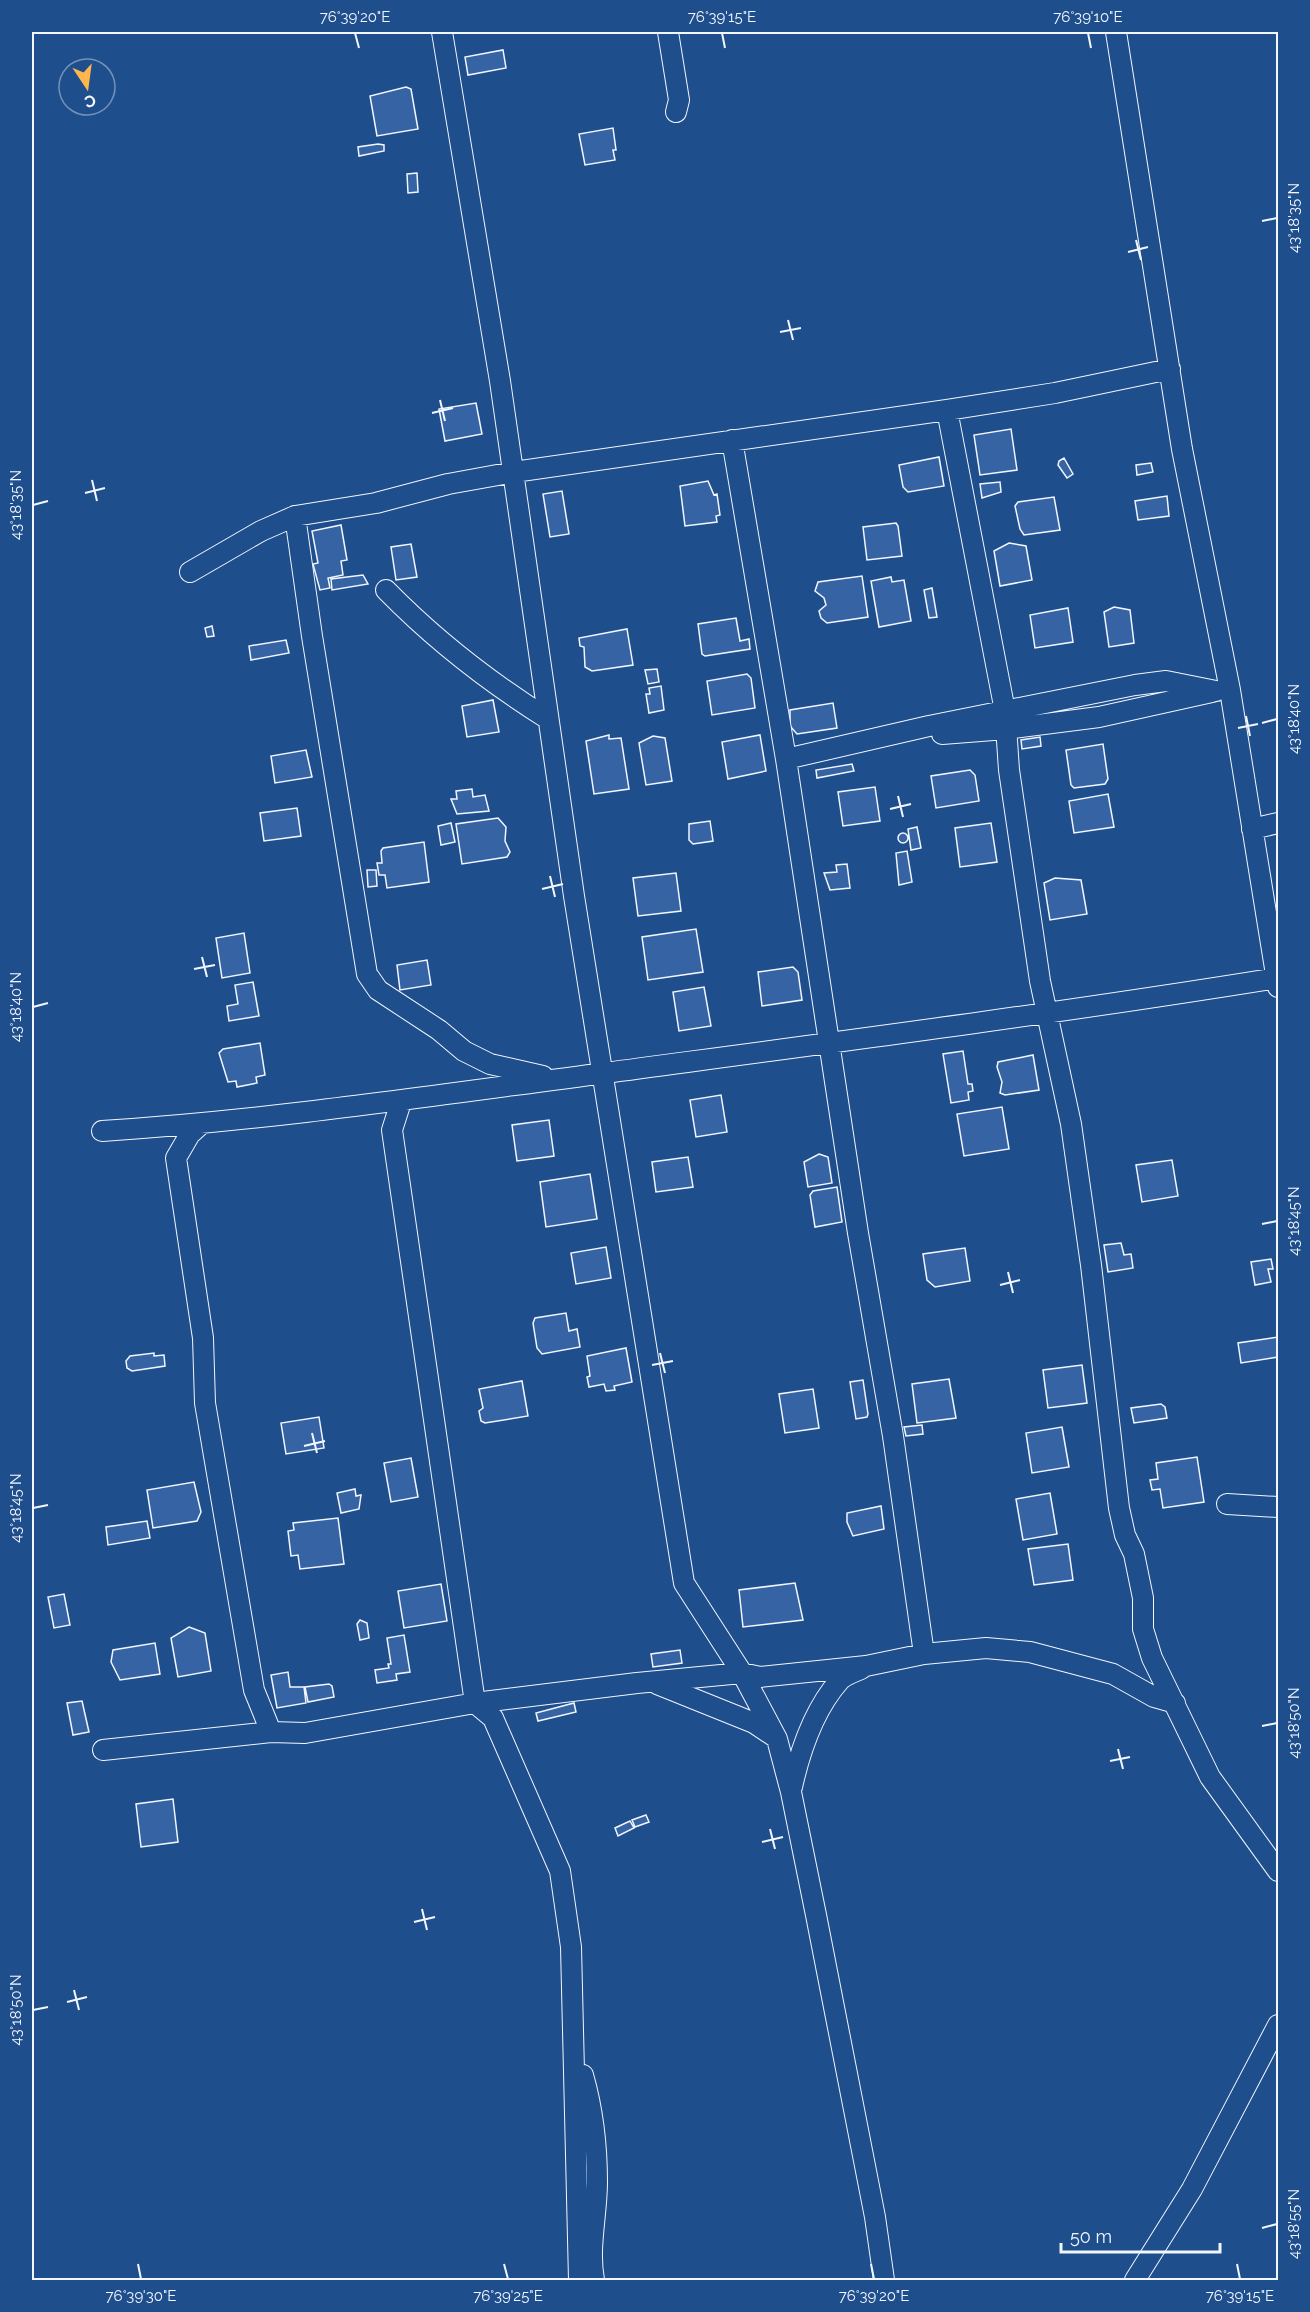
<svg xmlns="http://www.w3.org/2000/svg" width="1310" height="2312" viewBox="0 0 1310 2312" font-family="Raleway,sans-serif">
<rect width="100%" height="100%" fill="#1f4e8c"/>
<path fill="#3563a3" stroke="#f2f6ff" stroke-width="1.5" d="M503,50L506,68L468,75L465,57Z
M406,87L411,89L418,129L377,136L370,96Z
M613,128L616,150H613L615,160L585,165L579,134Z
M378,144L384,145V151L359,156L358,147Z
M417,173L418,192L408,193L407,174Z
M476,403L482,434L445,441L439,409Z
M1011,429L1017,470L980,475L974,435Z
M939,457L944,486L908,492L903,487L899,465Z
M1064,458L1073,474L1067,478L1058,465L1059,461Z
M1151,463L1153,472L1137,475L1136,465Z
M708,481L714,495L717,494L720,515L716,516L717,522L685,526L680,486Z
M1000,482L1001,492L982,498L980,484Z
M562,491L569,534L550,537L543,494Z
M1167,496L1169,516L1138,520L1135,501Z
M1054,497L1060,530L1024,535L1020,529L1015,506L1018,502Z
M896,523L898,526L902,556L867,560L863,527Z
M341,525L347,560L341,561L343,575L328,578L330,588L320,590L313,564L318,563L312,531Z
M1009,543L1026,546L1032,580L1000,586L994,551Z
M411,544L417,577L396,580L391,547Z
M363,575L368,584L332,590L331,579Z
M862,576L868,617L827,623L821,618L819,611L826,605L824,598L815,591L818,582Z
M891,577L892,582L904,580L911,621L879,627L871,581Z
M932,588L937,617L929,618L924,590Z
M1114,607L1130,610L1134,643L1109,647L1104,612Z
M1068,608L1073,642L1035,648L1030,615Z
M736,618L740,641L749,639L750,649L705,656L702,654L698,624Z
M212,626L214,636L207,637L205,628Z
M627,629L633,665L592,671L585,667L584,647L580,646L579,638Z
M286,640L289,653L251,660L249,646Z
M657,669L659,682L648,684L645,670Z
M747,674L751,678L755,708L712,715L707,681Z
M661,686L664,710L649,713L646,694H650L649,688Z
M493,700L499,732L467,737L462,706Z
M833,703L837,728L797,734L790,726V710Z
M609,735V739L621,738L629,789L594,794L586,741Z
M760,735L766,771L728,779L722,742Z
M653,736L665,738L672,781L646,785L639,743Z
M1040,737L1041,746L1022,749L1021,740Z
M1103,744L1108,779L1105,784L1074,788L1071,785L1066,750Z
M306,750L312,777L275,783L271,756Z
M852,764L854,771L817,778L816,770Z
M970,770L975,775L979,801L936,808L931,776Z
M875,787L880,821L843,826L838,792Z
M472,789L473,797L485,795L489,811L457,814L451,799H457L456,791Z
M1108,794L1114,827L1074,833L1069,801Z
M297,808L301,836L264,841L260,813Z
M498,818L506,827L505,841L510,852L507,857L462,864L456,824Z
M710,821L713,841L693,844L689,840V824Z
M451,823L455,842L441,845L438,826Z
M991,823L997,862L960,867L955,828Z
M917,827L921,848L911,850L908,829Z
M898 838a5 5 0 1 1 10 0a5 5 0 1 1-10 0Z
M424,842L429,882L387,888L385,875H379L377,863H382L381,851L383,848Z
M907,851L912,882L899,885L896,853Z
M847,864L850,888L830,890L824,873L837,872L836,865Z
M367,870H376L377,886L368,887Z
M676,873L681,911L638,916L633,878Z
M1055,878L1081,880L1087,914L1050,920L1044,883Z
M696,929L703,972L648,980L642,937Z
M244,933L250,973L222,978L216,938Z
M427,960L431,985L400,990L397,965Z
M793,967L798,972L802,1000L762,1006L758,972Z
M253,982L259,1016L229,1021L227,1006L238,1004L235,985Z
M704,987L711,1026L679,1031L673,992Z
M260,1043L265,1075L256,1077L257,1083L237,1087L236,1081L228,1082L219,1053L223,1049Z
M963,1051L968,1084H972L973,1091L968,1092L969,1100L951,1103L943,1054Z
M1033,1055L1039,1090L1005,1095L1000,1093L1002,1082L997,1067L998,1062Z
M721,1095L727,1132L696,1137L690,1100Z
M1002,1107L1009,1149L964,1156L957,1114Z
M549,1120L554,1156L517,1161L512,1125Z
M819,1154L828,1157L832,1183L808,1187L804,1162Z
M688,1157L693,1187L656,1192L652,1162Z
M1172,1160L1178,1196L1142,1202L1136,1165Z
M590,1174L597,1219L546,1227L540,1182Z
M837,1187L842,1222L815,1227L810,1195L813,1191Z
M1121,1243L1124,1255L1131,1254L1133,1268L1108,1272L1104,1245Z
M606,1247L611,1278L576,1284L571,1253Z
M965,1248L970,1281L935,1287L927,1280L923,1254Z
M1271,1259L1273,1269H1268L1271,1282L1255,1285L1251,1262Z
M566,1313L569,1331L577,1329L580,1347L542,1354L537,1348L533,1323L535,1318Z
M1278,1337V1357L1241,1363L1238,1343Z
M626,1348L632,1382L614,1386L615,1390L606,1391L604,1384L589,1387L587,1377L590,1376L587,1356Z
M154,1353V1356L164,1355L165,1366L132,1371L127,1368L126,1361L130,1356Z
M1082,1365L1087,1403L1048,1408L1043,1370Z
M949,1379L956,1418L917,1423L912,1384Z
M863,1380L868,1414L867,1417L856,1419L850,1382Z
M522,1381L528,1416L485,1423L481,1421L479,1411L483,1408L479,1389Z
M813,1389L819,1428L785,1433L779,1394Z
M1161,1404L1165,1407L1167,1418L1134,1423L1131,1408Z
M319,1417L324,1448L286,1454L281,1423Z
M922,1425L923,1434L906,1436L904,1427Z
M1062,1427L1069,1467L1032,1473L1026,1433Z
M1197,1457L1204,1502L1163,1508L1160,1489L1152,1490L1150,1480L1158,1479L1156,1463Z
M411,1458L418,1497L391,1502L384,1463Z
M194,1482L201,1512L197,1521L153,1528L147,1490Z
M355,1489L356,1496L361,1495L359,1509L341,1513L337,1493Z
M1050,1493L1057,1534L1023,1540L1016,1499Z
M881,1506L884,1529L853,1536L847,1522V1513Z
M338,1518L344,1564L300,1569L298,1555L291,1556L288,1531L294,1530L293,1523Z
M147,1521L150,1538L108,1545L106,1527Z
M1068,1544L1073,1580L1034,1585L1028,1549Z
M795,1583L803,1620L743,1627L739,1590Z
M441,1584L447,1621L404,1628L398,1591Z
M64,1594L70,1625L54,1628L48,1597Z
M360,1620L367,1623L369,1638L360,1640L357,1624Z
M189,1627L205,1633L211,1671L178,1677L171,1638Z
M404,1635L410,1672L396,1674L397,1680L377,1683L375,1670L389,1668L388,1664H391L387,1638Z
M155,1643L160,1674L120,1680L111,1662L113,1650Z
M680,1650L682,1663L653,1667L651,1654Z
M288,1672L290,1687H304L306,1703L277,1708L271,1675Z
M329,1684L332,1686L334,1697L308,1702L305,1687Z
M82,1701L89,1732L73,1735L67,1703Z
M574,1703L576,1712L538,1721L536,1713Z
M173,1799L178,1842L141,1847L136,1804Z
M646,1815L649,1822L635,1827L632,1820Z
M630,1821L634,1828L618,1836L615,1828Z"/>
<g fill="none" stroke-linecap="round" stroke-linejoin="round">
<g stroke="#f2f6ff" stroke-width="22">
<path id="street" d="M442,32L500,381L574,896L684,1583L742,1673L777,1739L791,1792L816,1915L875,2217L884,2280
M668,32L679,100L676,112
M1116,32L1182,449L1230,690L1278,987
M947,410L1005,711L1009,770L1040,981L1071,1124L1091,1265L1119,1508L1125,1535L1134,1554L1143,1598V1629L1152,1658L1210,1777L1278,1871
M732,440L786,759L858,1233L893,1436L924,1654
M295,516L312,636L367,974L378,990L439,1030L464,1051L490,1064L543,1076
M190,572L261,531L295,516L376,503L448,484L514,472L947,410L1055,393L1170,369
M386,590C435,640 489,682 548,719
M942,734L1006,729L1099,717L1212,692
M786,759L929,726L1135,685L1166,681L1216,691
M1252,829L1278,823
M401,1102L392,1130L475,1703L493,1718L560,1871L571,1947L579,2280
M201,1124L190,1134L176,1158L203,1338L205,1403L254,1690L271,1732
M102,1131C271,1120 437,1095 605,1073C829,1043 1053,1014 1277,978
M1227,1504L1278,1507
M657,1684L754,1723L775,1737
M103,1750L271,1732L305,1733L475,1703L637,1683L742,1673L760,1677L866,1666L924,1654L986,1648L1030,1652L1113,1674L1154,1697L1175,1703
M792,1787C800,1751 815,1708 840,1680C845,1675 854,1672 861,1669
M583,2075C593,2110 597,2146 597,2182C597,2215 588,2248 594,2280
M1135,2280L1192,2189L1278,2025"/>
</g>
<use href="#street" stroke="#1f4e8c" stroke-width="20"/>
</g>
<path fill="none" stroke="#f2f6ff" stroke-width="2" d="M355,33L359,48M722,33L725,48M1088,33L1091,48M1262,221L1277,218M1136,240L1141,260M1128,252L1148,247M788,320L793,340M780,332L801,328M440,400L445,421M432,413L453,408M92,480L97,501M85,493L105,488M33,505L48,501M1246,716L1250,736M1262,723L1277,719M1238,728L1258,724M898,796L903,817M890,809L911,804M550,876L555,897M542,889L563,884M202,957L207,977M194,969L215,965M33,1007L48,1003M1262,1224L1277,1221M1008,1272L1013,1293M1000,1285L1020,1280M660,1353L665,1373M652,1365L673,1361M312,1433L317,1453M304,1446L325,1441M33,1508L48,1505M1262,1726L1277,1723M1118,1749L1123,1769M1110,1761L1130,1757M770,1829L775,1849M762,1842L783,1837M422,1909L427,1930M414,1922L435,1917M74,1990L79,2010M67,2002L87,1997M33,2010L48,2007M1262,2228L1277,2224M138,2264L141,2279M504,2264L508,2279M871,2264L874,2279M1237,2264L1240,2279"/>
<rect width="1310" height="2312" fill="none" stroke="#1f4e8c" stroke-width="66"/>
<g transform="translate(87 87) rotate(167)"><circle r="28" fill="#1f4e8c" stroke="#7391ba" stroke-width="1.5"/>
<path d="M0-4.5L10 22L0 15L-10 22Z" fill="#ffb74d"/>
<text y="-9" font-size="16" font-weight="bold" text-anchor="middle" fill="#f2f6ff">С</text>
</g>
<path d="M1061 2243v9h159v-9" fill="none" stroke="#f2f6ff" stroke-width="3"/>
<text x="1070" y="2243" font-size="18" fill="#f2f6ff" stroke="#1f4e8c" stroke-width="4.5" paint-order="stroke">50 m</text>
<rect x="33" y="33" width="1244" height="2246" fill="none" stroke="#f2f6ff" stroke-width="2"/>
<g font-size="15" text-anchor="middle" fill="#f2f6ff">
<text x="355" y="22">76°39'20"E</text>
<text x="722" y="22">76°39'15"E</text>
<text x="1088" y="22">76°39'10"E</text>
<text transform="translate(1294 218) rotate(-90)" y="5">43°18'35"N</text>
<text transform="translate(16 505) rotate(-90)" y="5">43°18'35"N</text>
<text transform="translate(1294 719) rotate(-90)" y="5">43°18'40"N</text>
<text transform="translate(16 1007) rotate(-90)" y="5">43°18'40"N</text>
<text transform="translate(1294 1221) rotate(-90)" y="5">43°18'45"N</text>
<text transform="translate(16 1508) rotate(-90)" y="5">43°18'45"N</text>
<text transform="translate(1294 1723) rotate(-90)" y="5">43°18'50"N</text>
<text transform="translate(16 2010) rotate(-90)" y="5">43°18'50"N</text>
<text transform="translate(1294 2224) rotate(-90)" y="5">43°18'55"N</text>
<text x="141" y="2301">76°39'30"E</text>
<text x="508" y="2301">76°39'25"E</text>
<text x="874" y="2301">76°39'20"E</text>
<text x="1240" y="2301">76°39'15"E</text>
</g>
</svg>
